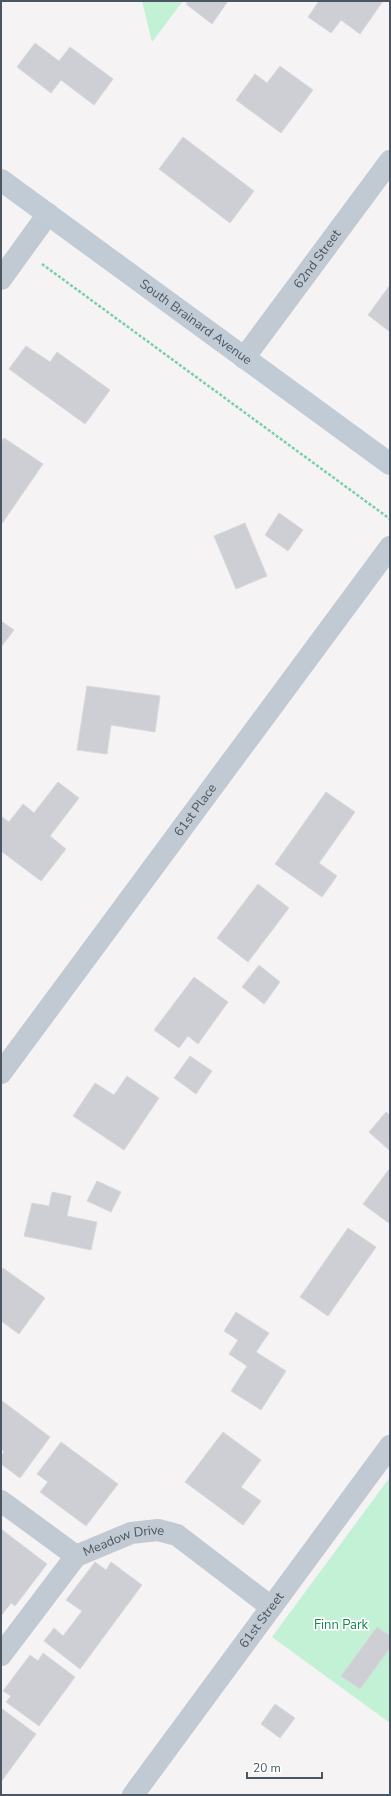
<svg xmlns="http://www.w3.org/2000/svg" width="391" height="1796" viewBox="0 0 391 1796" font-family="'Nunito Sans',sans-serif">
<rect width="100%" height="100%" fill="#f5f3f3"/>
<path fill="#c3f1d5" d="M142,1H183L152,42Z
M390,1477V1723L272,1637Z"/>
<path fill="#cdcfd5" stroke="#d7d9de" d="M188,1H228L212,24L186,4Z
M319,1H383L360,34L341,20L331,33L308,17Z
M35,43L59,61L70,47L113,79L94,105L61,80L51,93L17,67Z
M280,66L313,90L281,133L236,100L255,74L267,83Z
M183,137L254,191L230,223L159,169Z
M390,285V332L368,315Z
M26,346L50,362L57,352L110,390L85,424L9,369Z
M4,438L43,464L1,525V442Z
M279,513L303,530L288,551L265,535Z
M245,523L267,576L236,589L214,536Z
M1,621L14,630L1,647Z
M87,686L160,696L155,732L111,725L107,754L77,750Z
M58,782L79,798L50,836L66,849L41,881L1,851V816L9,822L23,804L34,813Z
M326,792L355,812L319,863L337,876L322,897L275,864Z
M258,884L289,908L248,962L217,938Z
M259,965L280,982L264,1004L242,987Z
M194,977L228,1002L198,1044L188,1036L179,1048L154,1030Z
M190,1056L212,1071L196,1094L174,1078Z
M127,1076L159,1098L124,1150L73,1116L95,1083L114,1095Z
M386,1112L390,1115L389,1150L369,1132Z
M390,1168V1224L363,1204Z
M97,1181L121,1192L111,1212L87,1201Z
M52,1192L71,1196L67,1216L97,1222L91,1250L24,1236L32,1203L49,1206Z
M348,1228L376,1247L328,1316L300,1297Z
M3,1268L45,1298L19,1334L1,1321V1271Z
M236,1312L269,1333L256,1352L286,1371L261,1410L231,1391L247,1366L229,1354L238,1340L224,1331Z
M1,1400L50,1437L20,1478L1,1464V1456L4,1452L1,1449Z
M223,1432L261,1460L241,1487L261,1501L243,1525L185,1482Z
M61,1442L118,1484L86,1526L40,1492L48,1482L37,1474Z
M1,1529L47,1564L15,1606L11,1603L1,1616Z
M95,1562L106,1570L111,1562L142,1585L80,1669L44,1641L54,1628L63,1636L82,1611L66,1600Z
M377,1627L390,1636V1648L360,1689L341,1676Z
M43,1653L75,1677L39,1726L6,1702L11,1696L3,1691L30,1655L38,1661Z
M275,1704L295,1718L280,1738L261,1724Z
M1,1708L36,1734L1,1782Z"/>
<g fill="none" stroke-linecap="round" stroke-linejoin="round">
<path stroke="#7ad0a6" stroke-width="2.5" stroke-dasharray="3 2" stroke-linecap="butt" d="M42,264L390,519"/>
<g stroke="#c1cad2" stroke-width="22">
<path d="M1,279L48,214"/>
<path id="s1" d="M244,358L390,161"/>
<path id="s2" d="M1,1073L390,547"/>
<path d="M1,1501L76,1556"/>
<path id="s3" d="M1,1655L76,1556L131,1533L158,1530L177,1535L271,1607"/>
<path id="s4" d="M133,1795L390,1446"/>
</g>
<path stroke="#c1cbd6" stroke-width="22" id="s5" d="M1,180L390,464"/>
</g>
<g text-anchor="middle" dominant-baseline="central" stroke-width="3.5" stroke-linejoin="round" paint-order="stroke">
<g font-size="13" fill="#4a5661" stroke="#fff">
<text stroke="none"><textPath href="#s1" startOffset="123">62nd Street</textPath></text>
<text stroke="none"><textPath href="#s5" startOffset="241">South Brainard Avenue</textPath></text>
<text stroke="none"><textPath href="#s2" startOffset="327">61st Place</textPath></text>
<text stroke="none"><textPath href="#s3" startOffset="175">Meadow Drive</textPath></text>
<text stroke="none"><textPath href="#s4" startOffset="217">61st Street</textPath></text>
</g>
<g font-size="13" fill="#17864f" stroke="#fff">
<text x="341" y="1625">Finn Park</text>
</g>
</g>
<rect width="391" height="1796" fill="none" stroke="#4a5661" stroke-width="4"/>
<path d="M247 1772v6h75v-6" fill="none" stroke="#4a5661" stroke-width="2"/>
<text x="253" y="1772" font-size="12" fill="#4a5661" stroke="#ffffff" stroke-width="3" paint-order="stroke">20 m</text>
</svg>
